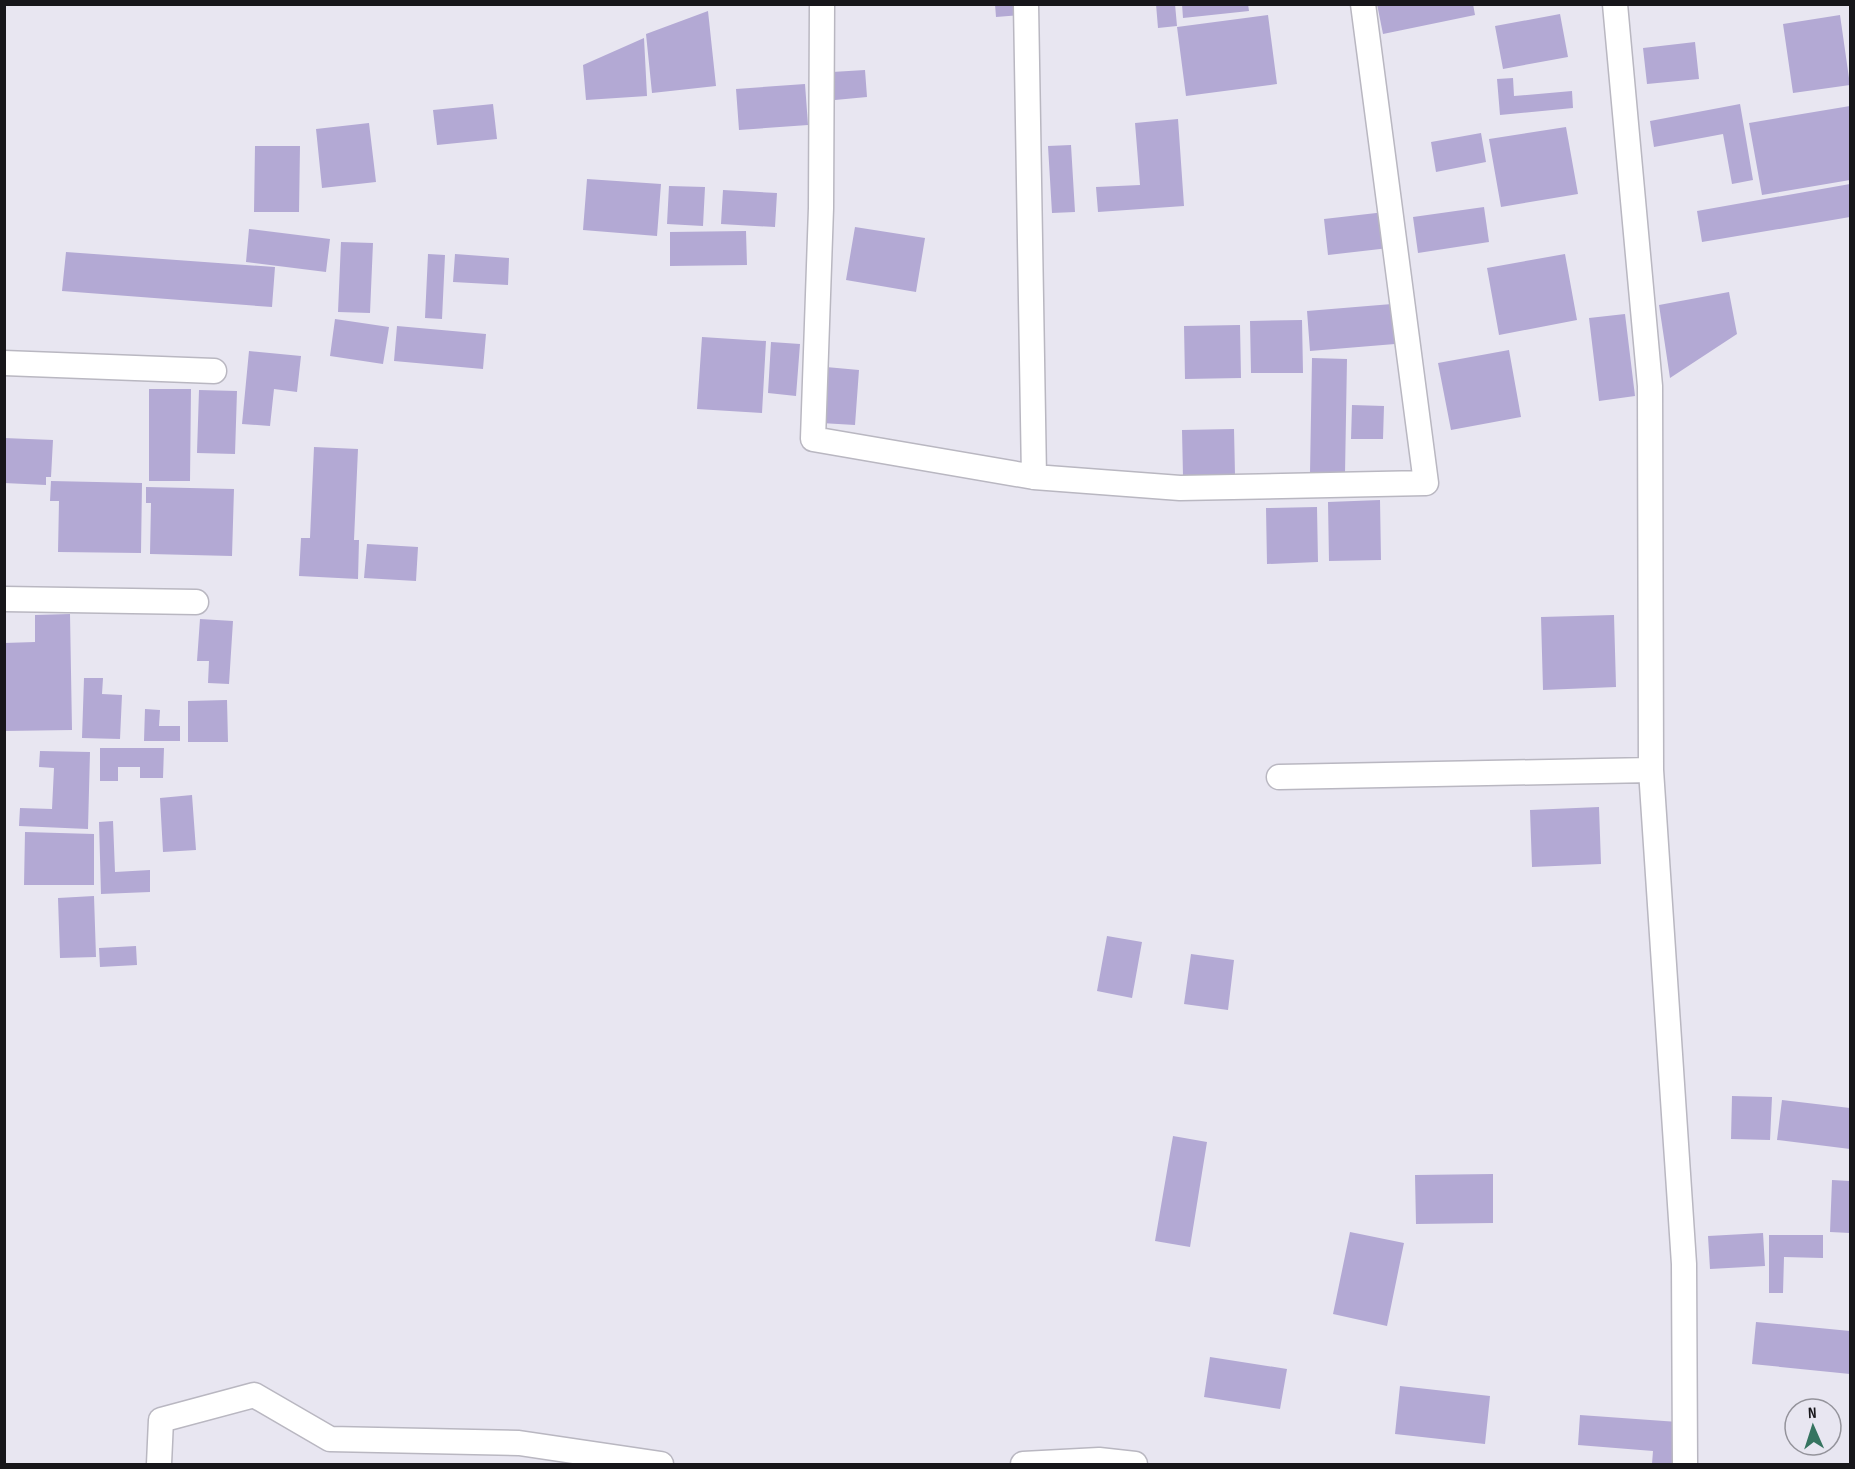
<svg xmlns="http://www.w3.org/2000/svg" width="1855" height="1469" viewBox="0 0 1855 1469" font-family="'Sofia Sans Condensed',sans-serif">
<rect width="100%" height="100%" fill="#e8e6f1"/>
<path fill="#b3a9d4" d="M995,4H1021L1022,15L996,17Z
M1156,4H1175L1177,26L1158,28Z
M1182,4H1248L1249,11L1183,18Z
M1377,4H1473L1475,15L1383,34Z
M708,11L716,86L652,93L646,34Z
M1560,14L1568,57L1503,69L1495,26Z
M1268,15L1277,84L1186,96L1177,27Z
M1840,15L1850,85L1793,93L1783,24Z
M644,38L647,96L586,100L583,65Z
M1695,42L1699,79L1647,84L1643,48Z
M865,70L867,97L835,100L832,72Z
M1513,78L1514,96L1572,91L1573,108L1500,115L1497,79Z
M805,84L808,125L739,130L736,89Z
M493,104L497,139L437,145L433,110Z
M1740,104L1753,180L1732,184L1723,134L1654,147L1650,121Z
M1850,106V180L1762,195L1749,123Z
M1178,119L1184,206L1098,212L1096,187L1140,185L1135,123Z
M369,123L376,182L322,188L316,129Z
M1566,127L1578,194L1501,207L1489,139Z
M1481,133L1486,162L1436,172L1431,142Z
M1071,145L1075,212L1052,213L1048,146Z
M255,146H300L299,212H254Z
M587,179L661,184L657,236L583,230Z
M1850,184V217L1702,242L1697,211Z
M669,186L705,187L703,226L667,224Z
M723,190L777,193L775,227L721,224Z
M1484,207L1489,242L1418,253L1413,217Z
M1385,212L1389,248L1328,255L1324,219Z
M855,227L925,238L916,292L846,280Z
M249,229L330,239L326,272L246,262Z
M746,231L747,265L670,266V232Z
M341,242L373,243L370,313L338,312Z
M66,252L275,267L272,307L62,291Z
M428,254L445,255L442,319L425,318Z
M455,254L509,258L508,285L453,282Z
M1565,254L1577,320L1499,335L1487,268Z
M1729,292L1737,334L1670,378L1659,305Z
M1392,304L1395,344L1310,351L1307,311Z
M1625,314L1635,396L1599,401L1589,318Z
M335,319L389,327L383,364L330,356Z
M1302,320L1303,373H1251L1250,321Z
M1240,325L1241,378L1185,379L1184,326Z
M397,326L486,334L483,369L394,361Z
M702,337L766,341L762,413L697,409Z
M771,342L800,344L796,396L768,393Z
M1509,350L1521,417L1451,430L1438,363Z
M249,351L301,356L297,392L274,389L270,426L242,424Z
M1312,358L1347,359L1345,474L1310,473Z
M826,367L859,370L855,425L821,423Z
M149,389H191L190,481H149Z
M199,390L237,391L235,454L197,453Z
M1352,405L1384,406L1383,439H1351Z
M1234,429L1235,475L1183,476L1182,430Z
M4,438L53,440L51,477H46V485L4,483Z
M314,447L358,449L354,540H359L358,579L299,576L301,538H310Z
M51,481L142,483L141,553L58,552L59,501H50Z
M146,487L234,489L232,556L150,554L151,503H146Z
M1380,500L1381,560L1329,561L1328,502Z
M1317,507L1318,562L1267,564L1266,508Z
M367,544L418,547L416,581L364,578Z
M70,614L72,730L4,731V643L35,642V615Z
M1614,615L1616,687L1543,690L1541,617Z
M200,619L233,621L229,684L208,683L209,661H197Z
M84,678H103L102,694L122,695L120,739L82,738Z
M227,700L228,742H188V701Z
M145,709L160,710L159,726H180V741H144Z
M100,748H164L163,778H140V767H118V781H100Z
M40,751L90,752L88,829L19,826L20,808L52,809L54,768L39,767Z
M192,795L196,850L163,852L160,798Z
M1599,807L1601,864L1532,867L1530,810Z
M113,821L115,872L150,870V892L101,894L99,822Z
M25,832L94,834V885H24Z
M94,896L96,957L60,958L58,898Z
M1107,936L1142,942L1132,998L1097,991Z
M136,946L137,965L100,967L99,948Z
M1191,954L1234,960L1228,1010L1184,1004Z
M1732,1096L1772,1097L1770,1140L1731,1139Z
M1782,1100L1850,1108V1149L1777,1140Z
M1173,1136L1207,1142L1190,1247L1155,1241Z
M1493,1174V1223L1416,1224L1415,1175Z
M1832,1180L1850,1181V1233L1830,1232Z
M1350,1232L1404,1243L1387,1326L1333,1314Z
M1763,1233L1765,1266L1710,1269L1708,1236Z
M1769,1235H1823V1258L1784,1257L1783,1293H1769Z
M1756,1322L1850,1331V1374L1752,1364Z
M1210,1357L1287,1369L1280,1409L1204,1397Z
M1400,1386L1490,1396L1485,1444L1395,1434Z
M1580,1415L1678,1422L1675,1464H1652L1653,1451L1578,1445Z"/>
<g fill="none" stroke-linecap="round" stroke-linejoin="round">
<g stroke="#b9b7c1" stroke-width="27">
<path id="street" d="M822,4L821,208L813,439L1034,477L1180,488L1426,483L1363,4
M1026,4L1034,477
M1615,4L1650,386L1651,770L1684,1264L1685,1464
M4,363L214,371
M4,599L196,602
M1279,777L1651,770
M159,1464L161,1420L254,1395L330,1439L519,1443L661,1464
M1023,1464L1099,1460L1135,1464"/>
</g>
<use href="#street" stroke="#fff" stroke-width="24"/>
</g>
<rect width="1855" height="1469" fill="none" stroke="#17161a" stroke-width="12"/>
<g transform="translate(1813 1427) rotate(357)"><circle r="28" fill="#e8e6f1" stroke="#94939b" stroke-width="1.5"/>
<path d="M0-4.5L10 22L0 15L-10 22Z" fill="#367460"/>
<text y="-9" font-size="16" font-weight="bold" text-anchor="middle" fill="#17161a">N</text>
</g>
</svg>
